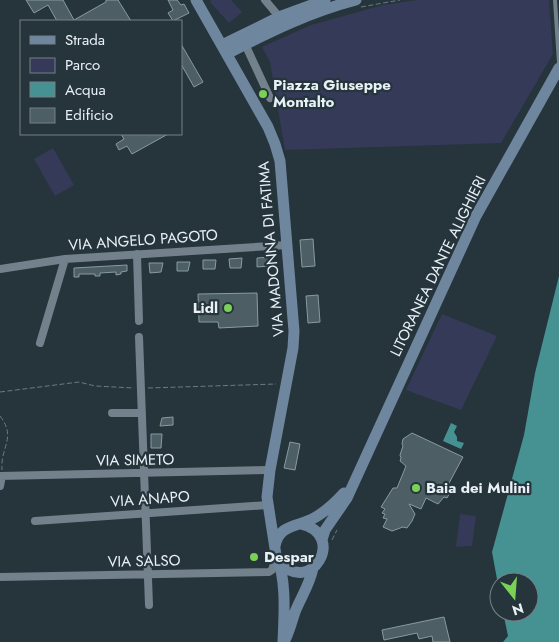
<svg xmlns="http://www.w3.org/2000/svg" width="559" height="642" viewBox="0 0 559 642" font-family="Jost,sans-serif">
<rect width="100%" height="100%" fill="#26343c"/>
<path fill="#353a58" d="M211,0H231L242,12L229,23L210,2Z
M417,0H549L553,54L501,143L285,150L270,62L262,47L311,25L383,5Z
M53,148L74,185L55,196L34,159Z
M442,314L497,336L461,410L406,390Z
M460,514L476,516L472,546L456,547Z"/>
<path fill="#469293" d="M559,276V642H503L508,636L503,612H529V582H499V590L492,552L524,435L535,373Z
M451,423L457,426L454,432L457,437V441L464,443L461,449L443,441Z"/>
<path fill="#4d5f64" stroke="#879ba1" d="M26,0H63L74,20L106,2V0H118L131,21H57L48,5L34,13Z
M168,0H177L181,5L184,4L189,13L173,21L168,13L173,10Z
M181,44L203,82L194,87L181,64Z
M121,134H168L132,154L127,146L119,150L116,144L124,139Z
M313,239L315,266L302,267L300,240Z
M270,257L269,266L257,267V258Z
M242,258L241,268H230L229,259Z
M203,260H216L215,269H203Z
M177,262H190L188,271H177Z
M149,263H163L161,272L150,273Z
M127,265V271L121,272V274L116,275V272L100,273V276H95V274H79V277H74V268Z
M257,293L258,326L219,328L218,322H199L198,294Z
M318,295L320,322L308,323L306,296Z
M173,417V425L160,426L162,418Z
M412,433L463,457L447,487L452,489L447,498L444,497L438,504L426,498L421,509L409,504L415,514L412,521L407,528L403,527L392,531L383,527L387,519L383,518L385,514L382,513L385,509L381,507L393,488H397L406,466L400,461L401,458L400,455L403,446L402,444L403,439Z
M151,434H162L161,448H151Z
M290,442L300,444L295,470L284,468Z
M444,617L450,642H433L432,636L419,639L417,633L384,640L382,630Z"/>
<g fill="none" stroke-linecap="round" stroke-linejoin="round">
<path stroke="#6d7a80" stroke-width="1" stroke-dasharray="5 2.5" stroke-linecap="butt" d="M361,7L400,0
M148,388L276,384
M0,392L79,382L95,386L134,388
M0,416C17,438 0,447 2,470
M332,540L337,530"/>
<path stroke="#72818b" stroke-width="4" d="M555,0L559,63"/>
<path stroke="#72818b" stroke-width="8" d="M265,0L281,19
M245,44L270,98
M137,254L139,321
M0,269L65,259L287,245
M139,337L149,605
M40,343L65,259
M112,413H142
M0,476L270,470
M0,486L2,476
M35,521L267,505
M0,577L269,572L272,570L276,557"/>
<path stroke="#6e869e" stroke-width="11" d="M196,0L268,127L275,144L280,161L294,331L293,348L270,470L267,497L276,555C287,579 284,616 283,642
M222,45L279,17L325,0
M227,54C269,32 310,12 356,0
M322,540L325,530L347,498L476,216L559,68
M275,546C279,524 298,527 314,518C325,512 335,503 344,493
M279,561C310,598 348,535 301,524
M286,638C290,629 292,621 295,612C301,597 310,584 313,568"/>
</g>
<g fill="#7ad156" stroke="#26343c" stroke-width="2">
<circle cx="263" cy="94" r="5"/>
<circle cx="228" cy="308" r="5"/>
<circle cx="416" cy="488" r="5"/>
<circle cx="254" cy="557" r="5"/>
</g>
<g text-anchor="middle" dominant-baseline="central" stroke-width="4.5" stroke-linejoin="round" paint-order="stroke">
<g font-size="15" font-weight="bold" fill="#e8f1f6" stroke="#26343c" text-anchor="start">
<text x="273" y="85">Piazza Giuseppe<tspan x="273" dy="17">Montalto</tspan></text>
<text x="218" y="308" text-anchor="end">Lidl</text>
<text x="426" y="488">Baia dei Mulini</text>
<text x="264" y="557">Despar</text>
</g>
<g font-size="15" fill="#e8f1f6" stroke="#26343c">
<text transform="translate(143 240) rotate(-4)">VIA ANGELO PAGOTO</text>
<text transform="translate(271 249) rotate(-95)">VIA MADONNA DI FATIMA</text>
<text transform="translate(438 266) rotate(-64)">LITORANEA DANTE ALIGHIERI</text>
<text transform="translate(135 460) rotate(-1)">VIA SIMETO</text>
<text transform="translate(150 499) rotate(-4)">VIA ANAPO</text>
<text transform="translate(144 561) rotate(-1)">VIA SALSO</text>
</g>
</g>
<rect x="20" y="20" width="162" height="115" fill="#26343c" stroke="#748086"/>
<rect x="30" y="36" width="25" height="8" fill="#6e869e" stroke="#748086"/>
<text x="65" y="45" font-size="15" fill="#e8f1f6">Strada</text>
<rect x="30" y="58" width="25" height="15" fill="#353a58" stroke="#748086"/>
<text x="65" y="70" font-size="15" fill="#e8f1f6">Parco</text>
<rect x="30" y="82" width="25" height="15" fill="#469293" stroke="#748086"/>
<text x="65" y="95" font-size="15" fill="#e8f1f6">Acqua</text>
<rect x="30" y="108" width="25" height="15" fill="#4d5f64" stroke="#748086"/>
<text x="65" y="120" font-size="15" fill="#e8f1f6">Edificio</text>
<g transform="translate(514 597) rotate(163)"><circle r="24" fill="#26343c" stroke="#748086"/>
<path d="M0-4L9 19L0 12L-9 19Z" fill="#7ad156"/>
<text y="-8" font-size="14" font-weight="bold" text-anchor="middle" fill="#e8f1f6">N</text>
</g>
</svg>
